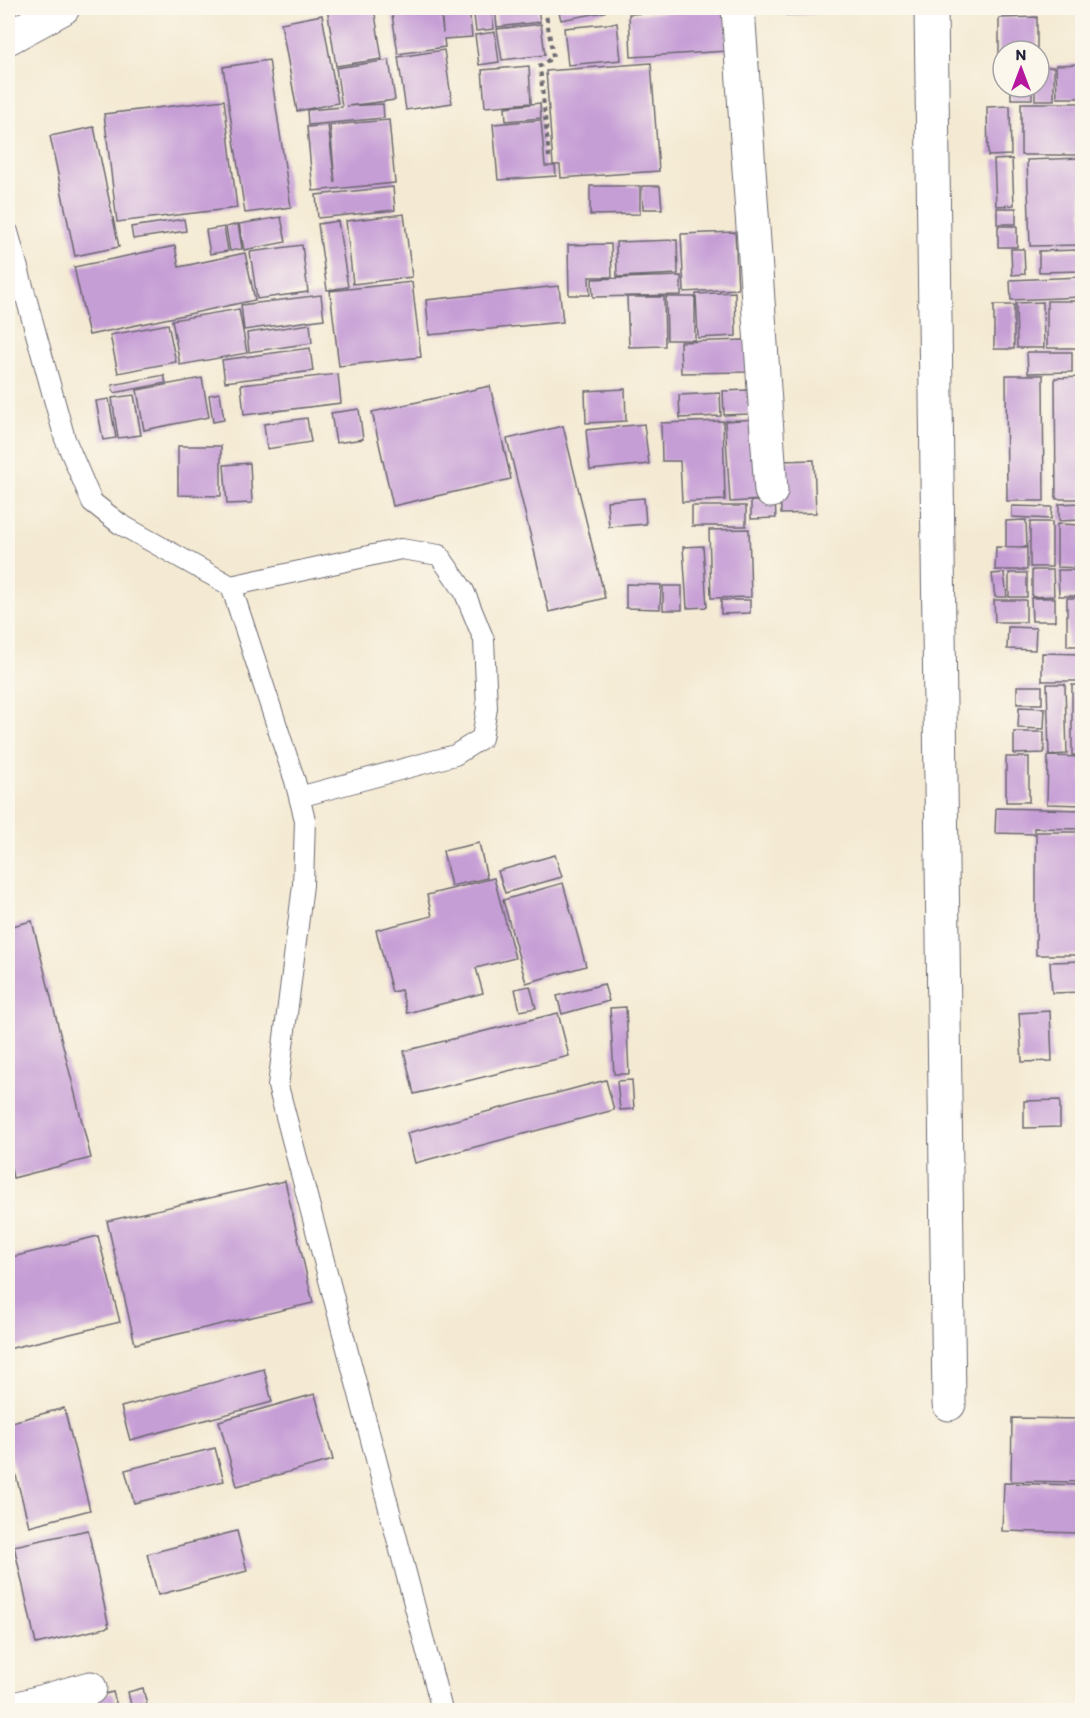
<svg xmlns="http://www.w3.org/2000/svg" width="1090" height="1718" viewBox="0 0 1090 1718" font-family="Itim,sans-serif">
<rect width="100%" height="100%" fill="#fbf7ec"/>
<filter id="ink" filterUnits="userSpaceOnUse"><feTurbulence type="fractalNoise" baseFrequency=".0167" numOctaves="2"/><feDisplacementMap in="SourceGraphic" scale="12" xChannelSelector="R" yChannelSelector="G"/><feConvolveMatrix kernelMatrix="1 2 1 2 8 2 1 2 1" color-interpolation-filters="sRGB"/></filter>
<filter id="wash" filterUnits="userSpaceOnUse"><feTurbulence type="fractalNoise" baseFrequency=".008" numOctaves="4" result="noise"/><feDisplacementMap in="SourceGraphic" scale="24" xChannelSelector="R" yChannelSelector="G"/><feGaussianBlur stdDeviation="1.35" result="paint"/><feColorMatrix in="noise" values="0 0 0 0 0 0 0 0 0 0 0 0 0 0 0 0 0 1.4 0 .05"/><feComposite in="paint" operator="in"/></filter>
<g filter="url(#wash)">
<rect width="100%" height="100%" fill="#f4ead3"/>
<g id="blocks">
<path fill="#c69ed6" d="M327,8H374L382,59L336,66Z
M391,8H440L443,33L441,8H469L472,37L444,39L445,47L398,54Z
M473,8H491L494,29L476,31Z
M495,8H538L540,22L497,27Z
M558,8H604L605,12L561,20Z
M786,8H814V14L786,15Z
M725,9L728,51L631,57L629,14Z
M322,15L338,103L297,111L281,23Z
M1037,17V51H1003V67H999V18Z
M617,23L621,60L568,65L564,28Z
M541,24L545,55L502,60L497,29Z
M495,32L499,62L479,65L475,35Z
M444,50L452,103L406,110L398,57Z
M269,60L291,207L245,213L223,67Z
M389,60L395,100L347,106L383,104L384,118L308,125L307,110L342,107L336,68Z
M651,63L659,171L561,178L560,165H553L546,71Z
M1082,64V98H1057L1056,65Z
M529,66L531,103L485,107L482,70Z
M1039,67H1054V100H1035V87H1039Z
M1011,87H1032V99H1011Z
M224,100L237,208L117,222L104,114Z
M540,103L541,118L506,121L505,107Z
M1021,103H1082V155H1021Z
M1010,106L1011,155L988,156L987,107Z
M389,120L395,183L313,191L307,127L328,125L335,183L330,125Z
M541,120L545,166H555L556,176L498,180L493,124Z
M94,127L119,247L75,256L50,136Z
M1082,158V245L1030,246L1027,160Z
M1012,159L1014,205L996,206L994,160Z
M590,186H640V214L590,215Z
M642,186H660L662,209H643Z
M393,187L395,210L318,218L316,195Z
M997,208H1016V224H997Z
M404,214L412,277L353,284L346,221Z
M281,217L286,242L244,250L239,224Z
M184,219L186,231L133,239L131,227Z
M338,221L348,287L327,290L318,224Z
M238,224L242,249L230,251L226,227Z
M998,226H1017V247H998Z
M224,227L228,251L210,254L206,230Z
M735,232L738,289L684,292L681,234Z
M677,240L678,274L617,277L616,242Z
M611,244L612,277H589L590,295H569L568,245Z
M302,245L308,292L257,299L250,252Z
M175,246L179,267L245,253L255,300L89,335L74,267Z
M1011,249H1024L1025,274L1012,275Z
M1082,250V271L1039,272V251Z
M681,276V295L593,297L592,279Z
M1081,277L1082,297L1011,300L1010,280Z
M412,282L421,357L339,366L330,291Z
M559,286L563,322L429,335L426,300Z
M735,292L736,336L698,338L696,294Z
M321,295L324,319L244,330L241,305Z
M627,297H664L665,346L629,347Z
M666,297H695V340H667Z
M1047,301H1082V348H1047Z
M1043,302L1044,348H1017L1016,303Z
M994,305H1014V349H994Z
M239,309L247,353L180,365L172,320Z
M168,324L176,362L118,373L110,335Z
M310,324L312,343L249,352L247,333Z
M746,340L747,372L681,373L680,342Z
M310,348L313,371L225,382L222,360Z
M1027,352H1072V372L1028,373Z
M338,374L341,403L244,415L241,385Z
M164,375L166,383L114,393L112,385Z
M1006,375H1043L1044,501H1007Z
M1082,377V499H1056L1055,378Z
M202,378L209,417L144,430L137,390Z
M490,386L511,479L393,506L372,412Z
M625,389L626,421L586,423L585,391Z
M748,390L749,414L724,415L723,391Z
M220,393L224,420L213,422L209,395Z
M720,393L721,416L680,418L679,395Z
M134,395L141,435L118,438L112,398Z
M109,399L116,438L103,440L96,401Z
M359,409L363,439L336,443L331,413Z
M307,418L311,442L267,449L264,424Z
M757,419L761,500L730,502L725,421Z
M723,421L725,500L682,502L680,461H662L661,423Z
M644,424L649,464L590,470L586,430Z
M563,426L605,598L549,612L507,439Z
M178,446H221V496L178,495Z
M814,460L816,513L781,514L780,461Z
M250,463L252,503L227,504L224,465Z
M644,498L646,524L609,527L607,501Z
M751,501H775L776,518L751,519Z
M1082,503V520L1059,521V504Z
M692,506H746V526H692Z
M1012,506L1052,507L1051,519L1012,517Z
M1026,520L1027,547H1006V521Z
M1030,522H1052V567H1030Z
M1057,524L1082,525V568L1057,567Z
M749,529L751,597L711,598L709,530Z
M703,546L707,607L687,608L683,547Z
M996,547L1027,548V570H995Z
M1032,570H1053L1054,596L1032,597Z
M1058,570H1082V596H1059Z
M1004,573L1007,597H995L992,574Z
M1009,573H1027V597H1009Z
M626,584L661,585L660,609L626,608Z
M663,586H682V610H663Z
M1031,598H1055V621H1032Z
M1067,598H1082V646H1067Z
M721,600H750V613L721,614Z
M994,600H1026V622H995Z
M1008,627L1036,628L1035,650L1007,649Z
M1042,653L1082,654V681H1042Z
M1047,684H1065L1067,754L1049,755Z
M1072,685H1082V755H1072Z
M1017,686H1042V704H1017Z
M1019,707L1045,708L1044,729L1018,728Z
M1014,732H1044V753L1014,754Z
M1048,756L1082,757V805L1047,804Z
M1006,757H1029V802H1006Z
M996,808L1082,810V829L1034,828V834L995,833Z
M1036,832H1082V955H1036Z
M479,843L487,878L451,886L443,851Z
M555,855L562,877L505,893L498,871Z
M494,878L515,958L476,968L483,993L407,1013L401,990L392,992L376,930L432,916L427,895Z
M563,883L586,966L526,983L503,900Z
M32,921L91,1158L13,1178L8,1155V927Z
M1082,961V992L1052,993L1050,962Z
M604,984L609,1001L562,1014L557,996Z
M530,986L536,1008L520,1011L515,989Z
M626,1007L629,1074H614L610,1008Z
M1050,1011L1052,1061L1022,1062L1019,1013Z
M558,1013L569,1056L414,1094L404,1051Z
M606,1080L614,1110L415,1163L407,1133Z
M632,1080L634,1109L620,1110L617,1081Z
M1060,1100V1127L1024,1128V1101Z
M285,1181L313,1303L135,1344L107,1221Z
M98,1236L120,1322L8,1349V1258Z
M264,1369L272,1402L130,1440L121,1407Z
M315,1394L333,1460L237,1486L219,1421Z
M64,1408L90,1510L29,1526L8,1445V1423Z
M1012,1418L1082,1419V1482L1011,1481Z
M215,1448L224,1481L134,1503L125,1470Z
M1004,1483L1082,1485V1533L1002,1531Z
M88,1530L109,1627L36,1644L14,1546Z
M237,1531L247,1571L158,1595L147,1554Z
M143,1688L148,1710H132L128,1692Z
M113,1692L117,1706L97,1710L93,1697Z
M90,1700L94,1710H70Z
M124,1706L125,1710H111Z"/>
</g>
</g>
<g filter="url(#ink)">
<use href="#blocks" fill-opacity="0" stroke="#6c6870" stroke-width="1.5"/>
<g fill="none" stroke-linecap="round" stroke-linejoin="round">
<g stroke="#6c6870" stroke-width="22">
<path id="service" d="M8,232L65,439L92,502L120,524L231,586L295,781L305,820L303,885L278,1086L442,1710
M231,586L401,549L439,555L464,591L484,640L487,708L482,738L455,755L299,797"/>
</g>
<g stroke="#6c6870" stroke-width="35">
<path id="minor" d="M738,8L771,491
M931,8L949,1404
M12,1710L90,1688"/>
</g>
<g stroke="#6c6870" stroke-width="35">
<path id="secondary" d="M8,38L63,8"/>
</g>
<path stroke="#6c6870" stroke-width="4" stroke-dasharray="4.5 4.5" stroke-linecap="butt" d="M545,8L553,57L540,66L549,157"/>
<use href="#service" stroke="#fff" stroke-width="20"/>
<use href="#minor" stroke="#fff" stroke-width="33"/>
<use href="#secondary" stroke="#fff" stroke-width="33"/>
</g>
</g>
<rect width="1090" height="1718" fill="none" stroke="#fbf7ec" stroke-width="30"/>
<g transform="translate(1021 69)"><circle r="28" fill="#fbf7ec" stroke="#a4a2a5" stroke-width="1.5"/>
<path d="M0-4.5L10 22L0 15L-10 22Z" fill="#b5179e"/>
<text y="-9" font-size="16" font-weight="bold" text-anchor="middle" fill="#22223b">N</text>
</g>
</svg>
